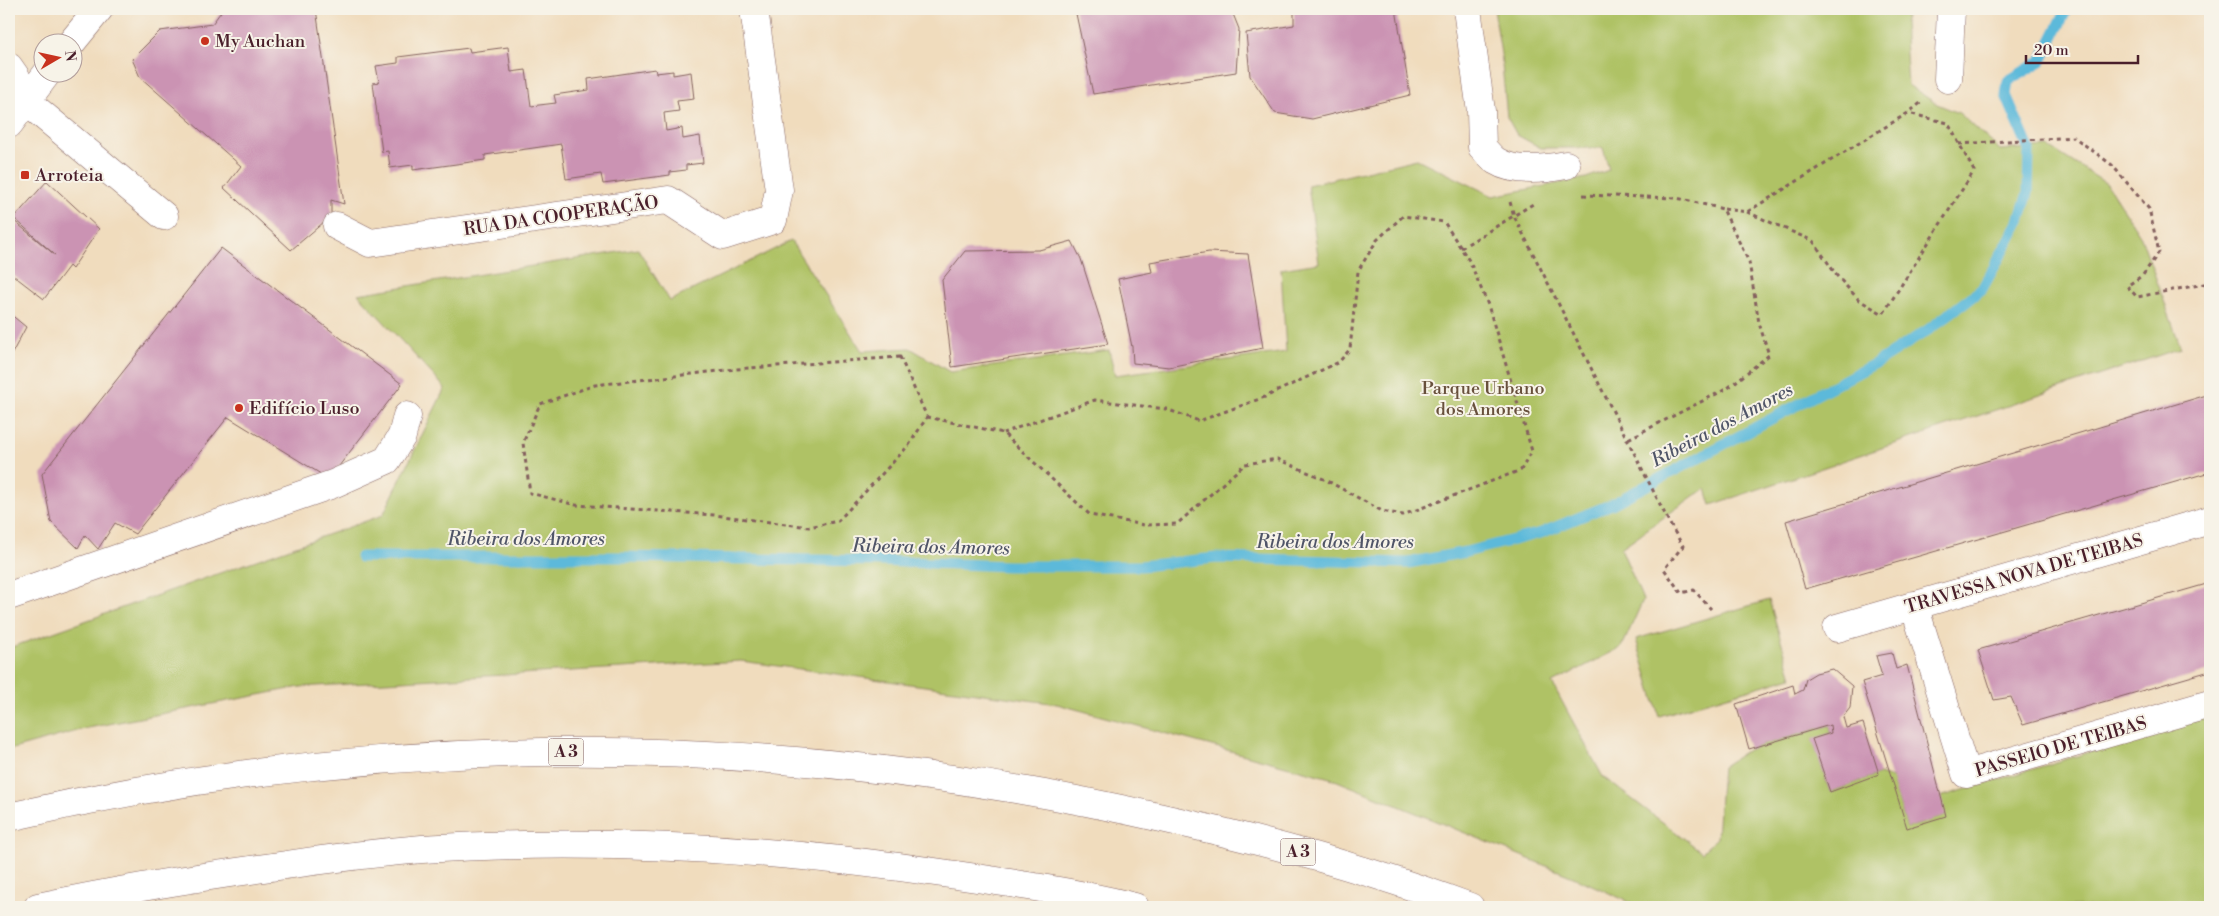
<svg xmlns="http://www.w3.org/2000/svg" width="2219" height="916" viewBox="0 0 2219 916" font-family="'Libre Bodoni',serif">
<rect width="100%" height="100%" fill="#f7f3e8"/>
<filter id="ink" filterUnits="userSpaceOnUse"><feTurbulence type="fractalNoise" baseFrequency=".02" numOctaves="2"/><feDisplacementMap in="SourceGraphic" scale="10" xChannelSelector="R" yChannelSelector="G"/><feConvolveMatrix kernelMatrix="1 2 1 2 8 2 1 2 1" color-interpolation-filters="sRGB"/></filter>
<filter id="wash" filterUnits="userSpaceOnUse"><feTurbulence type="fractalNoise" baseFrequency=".0096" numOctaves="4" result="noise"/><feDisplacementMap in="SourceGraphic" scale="20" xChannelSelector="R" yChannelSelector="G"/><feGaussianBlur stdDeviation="1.12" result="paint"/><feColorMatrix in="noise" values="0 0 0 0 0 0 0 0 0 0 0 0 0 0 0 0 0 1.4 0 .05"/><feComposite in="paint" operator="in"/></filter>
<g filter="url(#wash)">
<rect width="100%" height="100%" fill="#f0dcbd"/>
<path fill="#afc265" stroke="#7c7048" d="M1494,9H1910L1904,22L1908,85L1937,104L1959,113L2000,150L2049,147L2107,184L2141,237L2181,348L1711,505L1706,489L1695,495L1621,548L1643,600L1622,647L1552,683L1603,777L1702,852L1717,838L1722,767L1749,749L1830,725L1831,733L1813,740L1830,792L1879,774L1892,778L1907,828L1945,816L1940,797L2210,716V907H1640L1583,881L1330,778L1057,704L741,661L300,687L88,728L9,750V648L383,515L445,388L358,294L638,249L670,301L791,241L862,351L910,348L950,372L1109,350L1115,375L1286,352L1281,269L1319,263L1308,185L1417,159L1493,196L1586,178L1609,170L1603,148H1541L1517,135L1507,117L1501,54Z
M1769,600L1792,677L1659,716L1636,639Z"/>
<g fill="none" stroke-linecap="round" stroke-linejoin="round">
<path stroke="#5cb9da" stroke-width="11" d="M361,557H619L879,561L1008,566H1141L1216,558L1408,563L1466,552L1541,533L1612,504L1876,363L1928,330L1982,289L2018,224L2028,193L2029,149L2006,95L2008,81L2041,61L2067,9"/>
</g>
<g id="blocks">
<path fill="#cb93b3" d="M223,9H316L344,204L331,200V216L291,250L224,188L241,166L140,77L132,59L160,31L212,24Z
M1075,9H1231L1239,29L1236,72L1093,94Z
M1294,9H1396L1410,95L1312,119L1275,113L1250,76L1246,33L1294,25Z
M508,47L511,72L526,70L531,106L556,103L554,95L589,90L588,79L655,69L656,73L673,71V75L691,72L694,99L677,101L679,111L664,113L666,131L682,128L683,139L700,136L703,163L686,165V170L670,172V175L603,184L601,174L566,179L561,144L485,155V160L413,170V165L390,168L388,151L382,152L373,83L379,82L376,66L398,63V57L469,48L470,52Z
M47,181L99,229L72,269L69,266L44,299L9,272V226L13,220L55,255L14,218Z
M1072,241L1081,259L1108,344L952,367L942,280L965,251L1039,250Z
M221,248L402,384L329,479L228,417L135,534L115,523L98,549L85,535L78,548L51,522L42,474Z
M1209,252L1248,254L1263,348L1169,367L1133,363L1132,347L1118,279L1152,272L1150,262Z
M9,313L26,327L9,359Z
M2210,394V472L1805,589L1786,521Z
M2210,583V671L2023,725L2011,697L1994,700L1978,650Z
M1892,653L1896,669L1907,665L1946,816L1907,828L1862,682L1882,676L1876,656Z
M1832,669L1852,686L1850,708L1843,717L1846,728L1863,723L1879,774L1830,792L1812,739L1831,733L1830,725L1749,749L1736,704L1793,685L1795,694L1803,690L1806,679L1816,673Z"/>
</g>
</g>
<g filter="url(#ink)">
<use href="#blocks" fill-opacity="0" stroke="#84615e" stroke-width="1"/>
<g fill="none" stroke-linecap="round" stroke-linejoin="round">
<g stroke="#84615e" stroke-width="29">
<path id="minor" d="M1467,9L1481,111L1482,147C1486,151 1491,158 1496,161C1515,173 1546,169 1566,165
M72,42L99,9
M9,67L16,77L26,101
M1948,79L1951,9
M26,101L164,216
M9,124L48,72
M337,226L370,243L668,200L723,236L773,220L779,190L754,9
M9,596L333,484L387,460L402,436L407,416
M1914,605L1966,774L2210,704
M1837,628L2210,520"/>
</g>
<g stroke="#84615e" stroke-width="29">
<path id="highway" d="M9,817C393,729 778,731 1162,818C1266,841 1370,870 1470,907
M38,907C118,890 198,877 279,866C326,859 374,853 422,849C597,838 775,848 949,874C1011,883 1074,892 1135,907"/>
</g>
<path stroke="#84615e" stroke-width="3" stroke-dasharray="4 4" stroke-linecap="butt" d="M1959,144L2074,137L2112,165L2149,209L2159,252L2143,275L2127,286L2137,297L2204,284L2210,289
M1583,195L1677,198L1723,209L1749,262L1759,323L1769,355L1728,388L1628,439
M1510,202L1514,216L1671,526L1683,546L1664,569L1681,593L1694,590L1711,609
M1724,209L1747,212L1908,113L1923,101
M1747,212L1813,241L1837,276L1859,300L1883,314L1974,171L1948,123L1908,113
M1461,248L1533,204
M900,357L927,417L909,445L838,521L809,527L714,515L576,505L530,493L523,443L540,404L595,385L736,369Z
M927,417L1003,433L1090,515L1144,525L1177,524L1245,464L1277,459L1326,480L1382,511L1403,515L1521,470L1532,451L1488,305L1470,262L1444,222L1403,216L1377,240L1358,271L1350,349L1339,362L1265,397L1199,421L1166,409L1095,400L1003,433"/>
<use href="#minor" stroke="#fff" stroke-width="28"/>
<use href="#highway" stroke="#fff" stroke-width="28"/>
</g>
</g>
<g fill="#c8321e" stroke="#f7f3e8" stroke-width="2">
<circle cx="205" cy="41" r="5"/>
<rect x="20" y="170" width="10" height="10" rx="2.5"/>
<circle cx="239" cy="408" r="5"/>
</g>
<g text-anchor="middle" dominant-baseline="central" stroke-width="4" stroke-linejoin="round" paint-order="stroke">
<g fill="#f7f3e8" stroke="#7e5f64" stroke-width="1">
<rect x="548.5" y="738.5" width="35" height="27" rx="4"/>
<rect x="1280.5" y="838.5" width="35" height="27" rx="4"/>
</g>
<g font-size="16" font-weight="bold" fill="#4a1f2b">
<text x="566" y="752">A 3</text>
<text x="1298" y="852">A 3</text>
</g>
<g font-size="18" fill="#4a1f2b" stroke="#f7f3e8" text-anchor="start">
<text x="215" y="41">My Auchan</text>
<text x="35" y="175">Arroteia</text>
<text x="249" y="408">Edifício Luso</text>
</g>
<g font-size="18" fill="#4a1f2b" stroke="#f7f3e8">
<text transform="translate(561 216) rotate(-8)">RUA DA COOPERAÇÃO</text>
<text transform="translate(2024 574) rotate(-16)">TRAVESSA NOVA DE TEIBAS</text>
<text transform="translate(2061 747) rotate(-16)">PASSEIO DE TEIBAS</text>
</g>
<g font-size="18" fill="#68503c" stroke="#f7f3e8">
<text x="1483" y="388">Parque Urbano<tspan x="1483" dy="21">dos Amores</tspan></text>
</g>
<g font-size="19" font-style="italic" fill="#505568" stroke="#f7f3e8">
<text transform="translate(1722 425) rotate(-28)">Ribeira dos Amores</text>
<text x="526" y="539">Ribeira dos Amores</text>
<text x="1335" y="542">Ribeira dos Amores</text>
<text transform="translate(931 547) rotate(1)">Ribeira dos Amores</text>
</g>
</g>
<rect width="2219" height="916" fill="none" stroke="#f7f3e8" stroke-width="30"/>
<g transform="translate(58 58) rotate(81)"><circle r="24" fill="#f7f3e8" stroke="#b29e9c"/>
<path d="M0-4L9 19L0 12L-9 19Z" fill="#c8321e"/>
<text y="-8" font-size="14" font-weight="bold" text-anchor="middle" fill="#4a1f2b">N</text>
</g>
<path d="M2026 55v8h112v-8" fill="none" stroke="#4a1f2b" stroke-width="2.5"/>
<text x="2034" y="55" font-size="15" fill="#4a1f2b" stroke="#f7f3e8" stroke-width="4" paint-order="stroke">20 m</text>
</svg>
